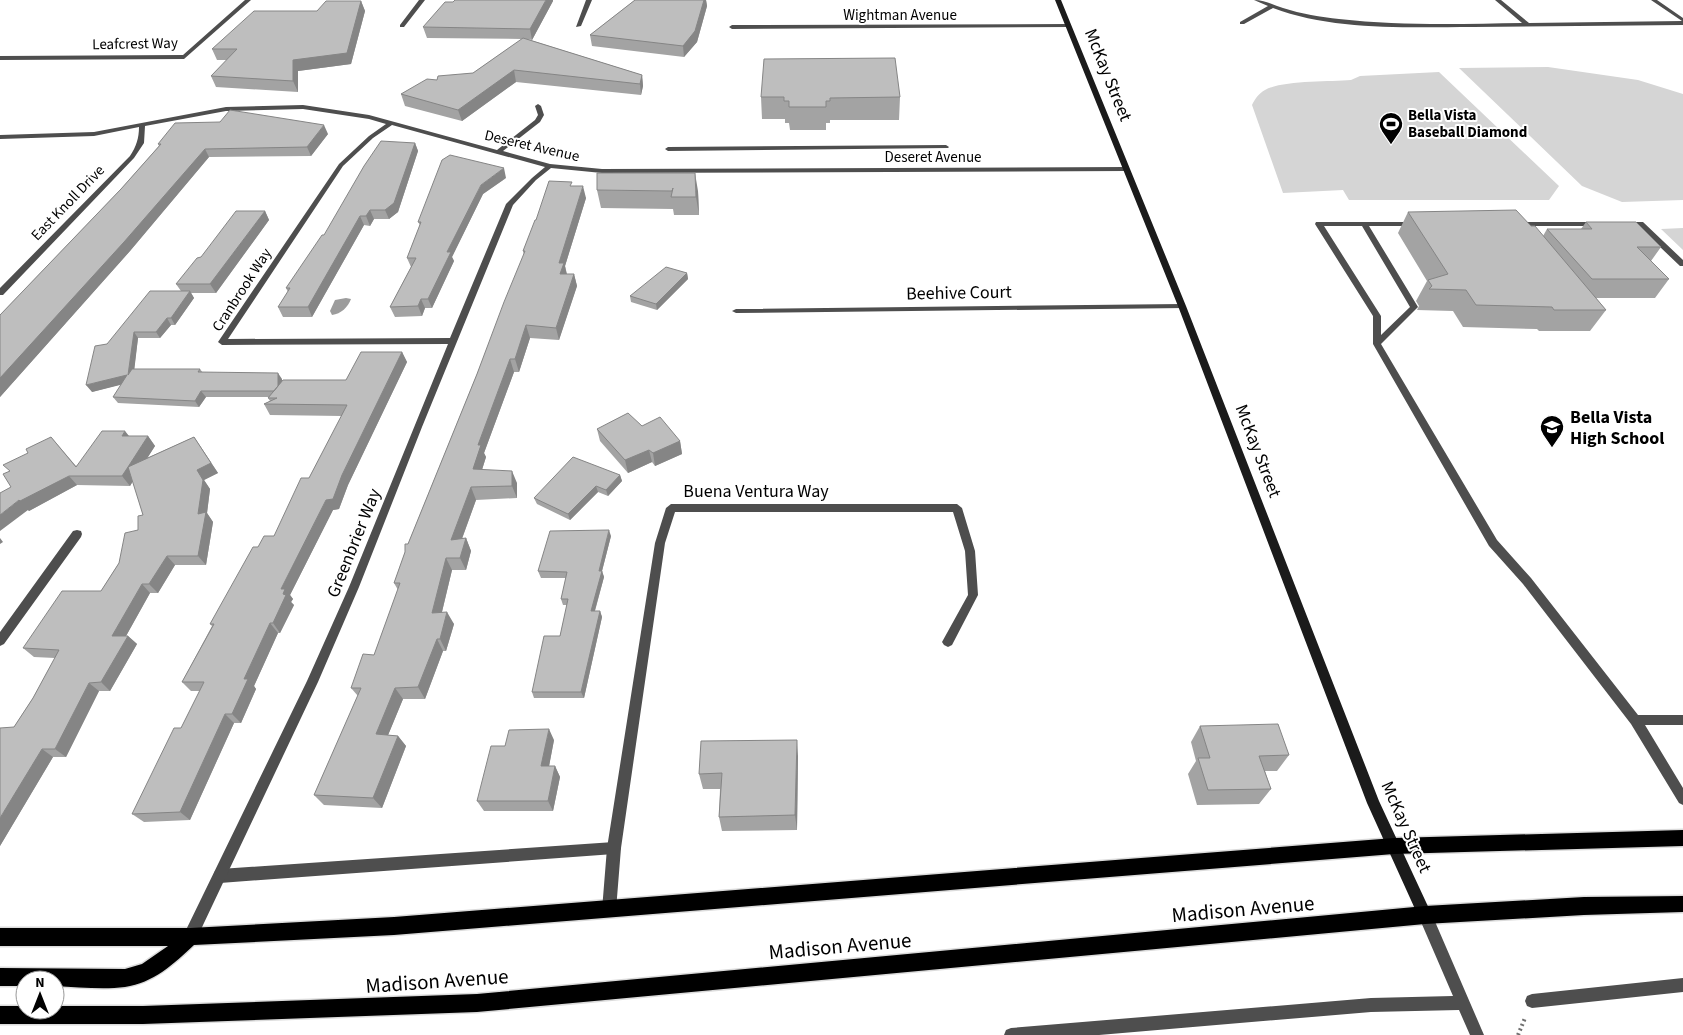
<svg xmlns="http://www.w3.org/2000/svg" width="1683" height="1035" viewBox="0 0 1683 1035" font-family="'Source Sans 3',sans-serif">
<rect width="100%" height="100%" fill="#fff"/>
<path fill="#d5d5d5" d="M1548,67L1638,80L1683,94V200L1622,202L1582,186L1459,68Z
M1439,72L1559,186L1549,200H1349L1343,190L1283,193L1252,105C1255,99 1258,94 1265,90C1283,80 1329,82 1351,80L1360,76Z
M1683,228V250L1661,229Z"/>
<path fill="#9c9c9c" d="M346,298L351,299C348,307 341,314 332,315L330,311L335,300Z"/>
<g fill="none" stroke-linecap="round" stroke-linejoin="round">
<g stroke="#dbdbdb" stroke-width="3">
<path id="primary" d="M1683,830V846L1394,854L394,935L194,945C174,964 153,983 125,987C103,990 78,987 55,986V980H25V986H0V968L125,969L142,964L168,946H0V928H190L394,917L1394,838Z
M1683,896V912L1584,915L1425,924L477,1012L143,1024H0V1006H25V1010H55V1006H143L477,994L1425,906L1584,897Z"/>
</g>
<path stroke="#707070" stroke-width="4" stroke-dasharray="2 3" stroke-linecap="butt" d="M1518,1035L1525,1018"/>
<path fill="#4e4e4e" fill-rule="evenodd" d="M946,145L949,147L948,148L668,151L665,149L668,147Z
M1316,222H1415L1419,224L1415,226H1369L1418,307L1381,344L1497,540L1531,578L1638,715H1683V725H1645L1683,788V805L1679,803L1631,724L1523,584L1489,546L1373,344V316L1315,224ZM1324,226H1362L1410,307L1381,335V316Z
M1514,222H1598L1602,224L1598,226H1514Z
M1622,222H1643L1683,260V266H1680L1638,226H1622Z
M614,842L619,843L621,848L619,853L614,854L220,883L215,881L213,876L215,871L220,869Z"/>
<path fill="#4e4e4e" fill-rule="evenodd" d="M245,0H251L184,59L0,60V56L183,55Z
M419,0H425L404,27H400V25Z
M586,0H592L581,26L576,27Z
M1254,0C1265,0 1273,5 1283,8C1301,14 1321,17 1339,19C1400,26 1462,24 1522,23L1495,0H1501L1529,23L1682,21L1651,0H1657L1683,18V25C1613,26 1543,26 1473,27C1409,27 1333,31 1273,8L1244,24H1240V22L1268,6Z
M1068,24L1070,25V27L732,29L729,27L732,25Z
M538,104L541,106L544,115L540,122L503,151L550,164L602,169L1126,167L1129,169L1126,171L602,173L551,168L536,180L513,205L422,427L359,587L318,682L195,942L190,944L185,942L183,937L185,932L307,681L349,587L448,344L222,345L218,342L339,164L369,136L386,124L369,119L303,109L226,111L145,126L144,143L134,158L3,295H0V288L130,156C136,147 139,138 139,127L94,136L0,139V135L94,132L226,107L303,105L369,115L497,150L535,120L538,115L535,106ZM392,125L545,167L532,178L506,204L450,338L228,339L343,166L373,138Z
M1182,304H1185V308L736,313L732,311L736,309Z
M671,504H957L962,508L975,551L978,595L952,645L948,647L944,645L942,642L968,595L965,551L953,512H675L665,543L621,848L616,910L614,915L609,917L604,915L602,910L607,848L655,543L666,508Z
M77,530L81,531L82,534L81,537L4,644L0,646V632L73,531Z
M1425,908L1430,910L1484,1035H1470L1459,1010L1371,1012L1099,1035H1004L1006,1030L1011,1028L1371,998L1453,996L1418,915L1420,910Z
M1683,978V992L1532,1008L1527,1006L1525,1001L1527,996L1532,994Z"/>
<path fill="#1b1b1b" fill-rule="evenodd" d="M1055,0H1061L1186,306L1379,801L1432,915L1430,920L1425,922L1420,920L1367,803L1178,306Z"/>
<use href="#primary" fill="#000" fill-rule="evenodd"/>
</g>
<path fill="#a3a3a3" d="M635,0H706L707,6L697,42L684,57L592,46L590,35Z
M361,1L365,11L351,64L298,71V92L216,87L211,76L227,60H217L212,49L317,11Z
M553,1L532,40L527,39L642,75L643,86L641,95L516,82L462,121L405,106L401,94L437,80L473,73L522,39L427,38L423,27Z
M761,97H900L899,120H830V123H826V130H790L789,123H785V119H762Z
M328,134L311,156L209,157L130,251L0,397V315L121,189L159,146L158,144Z
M415,143L418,151L398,212L389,219H374L370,226L364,225L312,317H283L278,307L288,292L286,288L324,235Z
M506,178L483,194L452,257L454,261L432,308H425L422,316L395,317L390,307L411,267L407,258L420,225L418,222Z
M573,186L586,198L565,266L567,274H574L577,286L559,340L530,338L519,372H514L484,453L486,457L482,470L517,483V498L476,500L462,539L466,538L471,551L466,570H452L442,612L454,624L446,651H443L425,699H403L388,735L398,736L406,746L382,808L324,805L314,795L358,696L351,688L374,655L398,590L394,583L408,544L477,374L524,255L523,251L536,220Z
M597,190L698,191L699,215H674L673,209L601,208Z
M265,211L269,220L216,293H191L194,298L175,325H171L160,338H138L134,369H200L203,373L282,379V381L346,380L402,352L407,362L348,485L339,509L333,510L290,595L293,599L291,602L294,605L280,633H278L254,686L256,689L241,723H234L190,820L144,822L132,814L181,728L200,691H191L182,682L212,626L210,624L258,547L274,536L309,478L342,416L270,415L264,404L270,401L268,398L269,397H206L199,407L118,403L113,397L122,384L92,392L107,344L181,291L176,284L201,257Z
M1408,212L1531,226L1543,236L1547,229H1581L1586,222L1661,247L1651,261L1669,279L1655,298H1596L1606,310L1590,331H1539L1537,329L1463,327L1453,311L1417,310L1419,306L1416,301L1427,281L1398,233Z
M687,273L688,279L657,310L631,302L630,296Z
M642,426L680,441L682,454L655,466L652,462L628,473L600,441L597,429Z
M129,436H148L155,446L147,458L194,437L218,473L204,480L210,489L207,513L213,522L206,565H175L158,593H150L126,636H128L137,644L110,691H99L66,757H53L0,846L14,727L33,698L55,658L34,657L23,648L101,591L119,563L138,530L143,515L133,481L130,486L77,485L29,511L11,487L9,471L28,453L51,437L76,466Z
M620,475L622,481L608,496L598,492L570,520L537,504L534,498Z
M611,536L602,571L604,577L595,611H600L602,617L584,698H534L532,692L560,636L567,605H563L561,599L566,578H541L538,571Z
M1200,726L1289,755L1277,771H1265L1271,789L1259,804L1197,805L1188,774L1196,761L1191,742Z
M554,740L549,766H555L560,777L553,811H484L477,801L505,746Z
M798,756L797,830L722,831L719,817L720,789H703L699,774Z"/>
<path fill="#858585" d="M546,0H553V1L532,40L530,29Z
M704,0H706L707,6L697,42L684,57L683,46Z
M361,1L365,11L351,64L298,71V92L293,81V60Z
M514,70L516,82L462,121L458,110Z
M642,75L643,86L641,95L640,84Z
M324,125L328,134L311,156L307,147Z
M415,143L418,151L398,212L389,219L385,210Z
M205,149L209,157L130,251L0,397V378Z
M504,168L506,178L483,194L452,257L454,261L432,308L428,299L447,252L481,185Z
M695,173L698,191L699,215L696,197Z
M583,186L586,198L565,266L567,276L560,274L559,263Z
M370,210L374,219L370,226L366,216Z
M265,211L269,220L216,293L210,284Z
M360,216L364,225L312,317L308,307Z
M687,273L688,279L657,310L656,304Z
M574,274L577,286L559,340L556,328Z
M190,291L194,298L175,325L171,318Z
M421,299L425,308L422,316L418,306Z
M167,318L171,325L160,338L156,332Z
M526,325L530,338L519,372L515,359Z
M134,332L138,338L133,381L128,375Z
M402,352L407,362L348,485L339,509L333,510L290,595L293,599L291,602L294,605L280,633L273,623L283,594L281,589L326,500L342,475Z
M510,359L514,372L484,453L486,457L478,482L473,469L478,445Z
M278,373L282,379V397L278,391Z
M127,375L132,382L92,392L86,385Z
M201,391L206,397L199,407L195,401Z
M125,431L133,441L122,436Z
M148,436L155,446L136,476L128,467Z
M194,437L218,473L204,480L210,489L207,513L213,522L206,565L198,556L197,470Z
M680,441L682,454L655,466L653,453Z
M649,450L652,462L628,473L625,460Z
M128,467L136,476L130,486L122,476Z
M512,471L517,483V498L512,486Z
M620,475L622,481L608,496L606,490Z
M69,476L77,485L29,511L28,510L0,531V515L19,500Z
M596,486L598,492L570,520L568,514Z
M471,487L476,500L457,552L451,540Z
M609,530L611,536L602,571L604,577L593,617L591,611L599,571Z
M0,538L3,542L0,544Z
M466,538L471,551L466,570L460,558Z
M167,556L175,565L158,593L149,584Z
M446,558L452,570L439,624L432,613Z
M142,584L150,593L121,645L112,636Z
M600,611L602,617L584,698L581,692Z
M447,612L454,624L446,651L440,639Z
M270,623L278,633L254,686L256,689L241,723L232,714L244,679Z
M128,636L137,644L110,691L101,682Z
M437,639L443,651L425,699L418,687Z
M89,683L99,691L66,757L55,749Z
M395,688L403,699L384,745L376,734Z
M225,714L234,723L190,820L180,812Z
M549,729L554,740L547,777L541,766Z
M398,736L406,746L382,808L373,798Z
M797,740L798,756L797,830L795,815Z
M42,749L53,757L0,846V818Z
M555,766L560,777L553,811L548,801Z"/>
<path fill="#bebebe" stroke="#858585" d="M455,0H546L530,29L423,27L445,2H453Z
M635,0H704L695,31L683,46L590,35Z
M326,1H361L347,53L293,60V81L211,76L237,49H212L254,11H317Z
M523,38L642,75L640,84L514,70L458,110L401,94L427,79L437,80L438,76L473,73Z
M895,58L900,97L830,98V101H826V107H789V101H784V97H761L764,59Z
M230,110L324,125L307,147L205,149L124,242L0,378V315L121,189L161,144H158L175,123L220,122Z
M381,141L415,143L394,203L385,210H370L366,216H360L308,307H278L290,288H286L322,235H324L364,166Z
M450,155L504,168L481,185L447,252H451L428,299H421L418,306L390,307L416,258H407L421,222H418L442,160Z
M597,173H695L696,197H671L673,188L672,191L597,190Z
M549,181L572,182L570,186H583L559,263H564L560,274H574L556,328L526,325L515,359H510L478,445H481L473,469L512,471V486L471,487L451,540L466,538L460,558H446L432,613L447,612L440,639H437L418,687L395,688L376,734L398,736L373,798L314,795L361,688H351L363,654L374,655L400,583H394L405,552V544H408L477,374L504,302L525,251H523L535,220H536Z
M1516,210L1531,226H1535L1606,310H1554L1552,307L1476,305L1466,290L1429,289L1432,286L1428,280L1448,274L1408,212Z
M236,211H265L210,284H176L197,258L201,257Z
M1586,222H1636L1661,247H1637L1669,279H1592L1547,229H1592Z
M666,267L687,273L656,304L630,296Z
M150,291H190L171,318H167L156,332H134L128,375L132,369H200L198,372L278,373V386L274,391H201L195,401L113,397L127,375L86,385L95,346L107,344Z
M361,352H402L342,475L333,499L326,500L281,589H285L283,594L286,595L273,623H270L244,679H248L232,714H225L180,812L132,814L174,728H181L204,682H182L214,624H210L253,547H258L264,536H274L301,478H309L347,405L264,404L277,398H268L283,380H346Z
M628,413L642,426L660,417L680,441L653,453L649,450L625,460L597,429Z
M102,431H125L122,436H148L128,467L194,437L211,463L197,470L203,480L198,514L206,512L198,556H167L149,584H142L112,636H128L101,682L89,683L55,749H42L0,818V728L14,727L33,698L59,650L23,648L62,591H101L119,563L125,533L138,530V516L143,515L128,467L122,476H69L20,501L19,500L0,515V493L11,487L3,474L10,471L3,465L28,453L26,449L51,437L76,467Z
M573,457L620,475L606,490L596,486L568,514L534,498Z
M609,530L599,571H602L591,611H600L581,692H532L544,636H560L568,599H561L567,572L538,571L550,531Z
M1278,724L1289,755L1259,756L1271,789L1208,790L1198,758H1210L1200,726Z
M549,729L541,766H555L548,801H477L491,746H505L509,730Z
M797,740L795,815L719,817L722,773L699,774L701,741Z"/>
<defs>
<g id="stadium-pin" transform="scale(1.25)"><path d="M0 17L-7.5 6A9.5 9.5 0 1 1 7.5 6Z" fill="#000" stroke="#fff"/><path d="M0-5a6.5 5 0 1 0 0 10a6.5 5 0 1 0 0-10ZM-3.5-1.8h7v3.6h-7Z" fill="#fff"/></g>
<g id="school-pin" transform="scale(1.25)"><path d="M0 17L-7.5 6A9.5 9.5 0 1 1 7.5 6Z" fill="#000" stroke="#fff"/><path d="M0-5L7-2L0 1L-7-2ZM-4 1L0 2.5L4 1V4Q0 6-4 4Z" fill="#fff"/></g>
</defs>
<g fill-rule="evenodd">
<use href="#stadium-pin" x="1391" y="124"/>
<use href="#school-pin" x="1552" y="427"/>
</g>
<g text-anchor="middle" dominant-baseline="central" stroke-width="4" stroke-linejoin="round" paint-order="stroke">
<g font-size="15" fill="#000" stroke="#fff">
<text x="900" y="15">Wightman Avenue</text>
<text transform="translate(135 44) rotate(-1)">Leafcrest Way</text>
<text transform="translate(532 146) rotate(13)">Deseret Avenue</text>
<text x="933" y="157">Deseret Avenue</text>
<text transform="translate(68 203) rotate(-46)">East Knoll Drive</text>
<text transform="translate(242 290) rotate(-57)">Cranbrook Way</text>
</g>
<g font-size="15" font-weight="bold" fill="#000" stroke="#fff" text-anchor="start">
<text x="1408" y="115">Bella Vista<tspan x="1408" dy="17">Baseball Diamond</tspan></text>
</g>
<g font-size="18" fill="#000" stroke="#fff">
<text transform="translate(1108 75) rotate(68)">McKay Street</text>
<text transform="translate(959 293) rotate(-1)">Beehive Court</text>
<text transform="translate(1258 451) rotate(69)">McKay Street</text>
<text x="756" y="491">Buena Ventura Way</text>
<text transform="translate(354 543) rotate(-68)">Greenbrier Way</text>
<text transform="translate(1406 827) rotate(66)">McKay Street</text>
</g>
<g font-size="18" font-weight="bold" fill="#000" stroke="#fff" text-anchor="start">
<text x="1570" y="417">Bella Vista<tspan x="1570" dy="21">High School</tspan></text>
</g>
<g font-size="21" fill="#000" stroke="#fff">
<text transform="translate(1243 909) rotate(-5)">Madison Avenue</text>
<text transform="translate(840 946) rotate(-5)">Madison Avenue</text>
<text transform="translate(437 981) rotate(-4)">Madison Avenue</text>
</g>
</g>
<g transform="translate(40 995)"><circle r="24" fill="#ffffff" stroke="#999999"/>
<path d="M0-4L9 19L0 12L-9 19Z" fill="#000000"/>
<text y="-8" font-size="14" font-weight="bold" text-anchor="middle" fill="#000000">N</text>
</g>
</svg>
